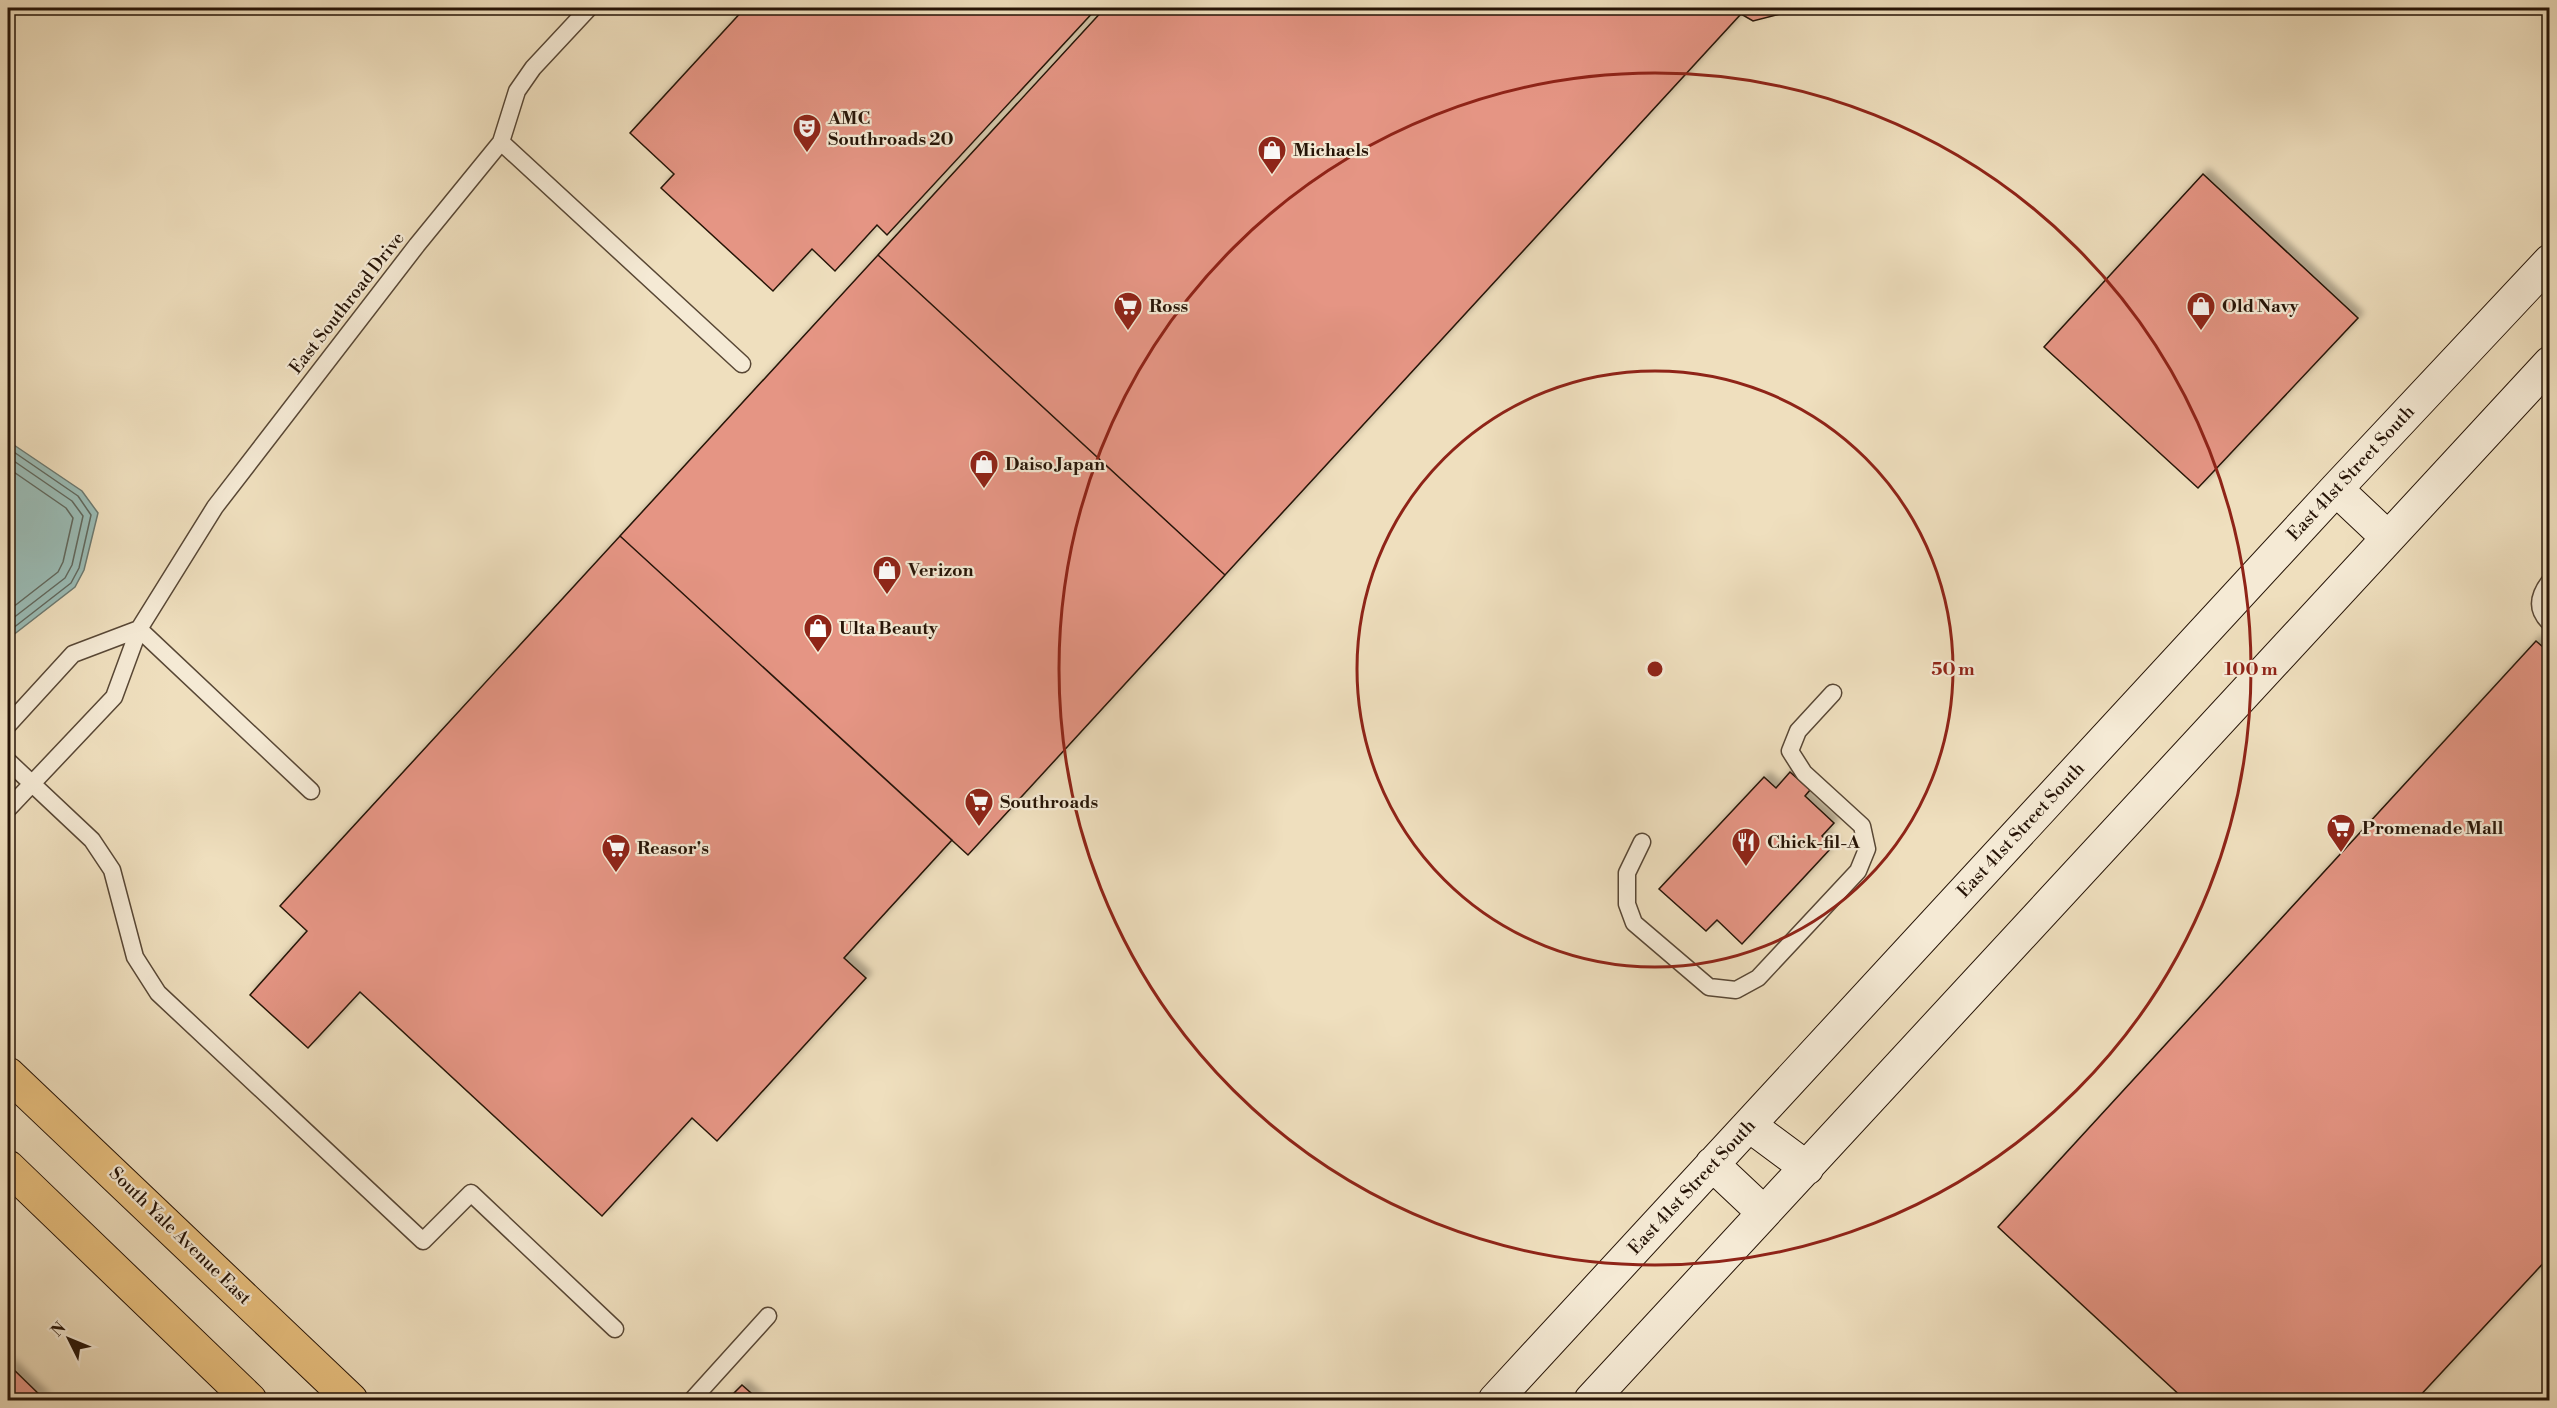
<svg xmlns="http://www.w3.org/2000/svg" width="2557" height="1408" viewBox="0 0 2557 1408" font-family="'Libre Bodoni',serif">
<defs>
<filter id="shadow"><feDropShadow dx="5.5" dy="-5.5" stdDeviation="3" flood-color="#0004"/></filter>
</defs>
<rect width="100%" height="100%" fill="#efdfbe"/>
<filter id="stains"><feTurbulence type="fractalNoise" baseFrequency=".00333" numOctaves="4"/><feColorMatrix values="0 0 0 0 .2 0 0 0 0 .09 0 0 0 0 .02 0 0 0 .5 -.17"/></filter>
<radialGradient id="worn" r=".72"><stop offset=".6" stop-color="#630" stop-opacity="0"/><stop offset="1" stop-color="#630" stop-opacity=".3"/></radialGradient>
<path fill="#9abcb6" stroke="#6c7970" stroke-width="1.5" d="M8,441L82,491L98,513L84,570L75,587L8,639Z"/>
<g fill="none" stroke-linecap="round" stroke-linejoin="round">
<path stroke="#60685e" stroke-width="1.5" d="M8,448L78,496L91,515L79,568L71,583L8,632
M8,457L72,501L83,516L72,565L65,578L8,622
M8,468L66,508L73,518L63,562L58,572L8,611"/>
</g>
<path fill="#e59584" stroke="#261407" stroke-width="1.5" filter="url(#shadow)" d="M745,8H1097L887,235L877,225L835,271L812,249L773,291L661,188L674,174L630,133Z
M1105,8H1803L1753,21L1741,14L1225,575L878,255Z
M2203,174L2358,318L2198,488L2044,347Z
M878,255L1225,575L968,855L620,536Z
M620,536L952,840L844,958L866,978L717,1141L692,1118L602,1216L360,992L308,1048L250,995L307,931L280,906Z
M2536,641L2550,653V1256L2416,1400H2185L1998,1227Z
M1790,772L1810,790L1805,796L1834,823L1822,836L1833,846L1742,944L1717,920L1706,931L1659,889L1764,777L1776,788Z
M8,1364L45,1400H8Z
M742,1385L759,1400H727Z"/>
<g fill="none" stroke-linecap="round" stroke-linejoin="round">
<g stroke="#584735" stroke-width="19">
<path id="lane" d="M501,142L742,364
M2550,581C2539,595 2535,609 2550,623
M139,629L311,791
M8,725L73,654L139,629
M8,761L92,840L112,870L135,957L158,993L423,1241L471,1193L615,1329
M8,809L114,697L139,629L215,507L417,245L501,142L517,91L533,68L589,8
M1642,842L1627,873V904L1634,923L1709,987L1736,990L1758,978L1858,871L1867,849L1862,826L1804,773L1790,751L1798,731L1833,693
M692,1400L768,1316"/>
</g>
<g stroke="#261407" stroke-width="35">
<path id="secondary" d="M2336,489L2388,538
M1749,1125L1807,1168
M1712,1164L1763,1212
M1495,1400L2336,489L2550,261
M1591,1400L2550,363"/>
</g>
<g stroke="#261407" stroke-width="35">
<path id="primary" d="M8,1074L351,1400
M8,1167L250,1400"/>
</g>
<use href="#lane" stroke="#f5ead5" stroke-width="16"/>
<use href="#secondary" stroke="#f5ead5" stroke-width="33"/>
<use href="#primary" stroke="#e8c07f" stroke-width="33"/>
</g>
<g fill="none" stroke="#8f2418" stroke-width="3">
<circle cx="1655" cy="669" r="298"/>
<circle cx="1655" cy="669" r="596"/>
</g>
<defs>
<g id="theatre-pin" transform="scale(1.5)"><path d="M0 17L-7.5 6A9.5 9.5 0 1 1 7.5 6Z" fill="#8f2418" stroke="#f5ead5"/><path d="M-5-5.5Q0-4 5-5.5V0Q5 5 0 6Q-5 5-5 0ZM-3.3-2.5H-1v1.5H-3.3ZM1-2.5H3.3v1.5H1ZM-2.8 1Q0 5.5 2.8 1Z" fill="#fff"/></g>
<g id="shop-pin" transform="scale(1.5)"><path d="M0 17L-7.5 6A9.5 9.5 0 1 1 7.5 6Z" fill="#8f2418" stroke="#f5ead5"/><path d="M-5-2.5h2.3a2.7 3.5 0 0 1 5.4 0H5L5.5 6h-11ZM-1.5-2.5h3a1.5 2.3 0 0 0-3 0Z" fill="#fff"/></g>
<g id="supermarket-pin" transform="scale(1.5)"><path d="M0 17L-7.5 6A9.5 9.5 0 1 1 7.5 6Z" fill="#8f2418" stroke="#f5ead5"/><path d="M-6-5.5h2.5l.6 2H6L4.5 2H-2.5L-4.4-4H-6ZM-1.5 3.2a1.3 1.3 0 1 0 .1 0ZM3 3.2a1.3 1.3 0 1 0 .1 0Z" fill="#fff"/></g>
<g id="restaurant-pin" transform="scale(1.5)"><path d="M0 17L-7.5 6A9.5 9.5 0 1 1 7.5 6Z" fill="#8f2418" stroke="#f5ead5"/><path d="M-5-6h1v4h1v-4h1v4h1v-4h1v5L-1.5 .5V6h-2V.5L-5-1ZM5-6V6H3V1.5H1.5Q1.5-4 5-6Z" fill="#fff"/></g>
</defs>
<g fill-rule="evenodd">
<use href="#theatre-pin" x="807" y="128"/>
<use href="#shop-pin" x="1272" y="150"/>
<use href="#supermarket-pin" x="1128" y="306"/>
<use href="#shop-pin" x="2201" y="306"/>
<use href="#shop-pin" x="984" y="464"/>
<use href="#shop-pin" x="887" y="570"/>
<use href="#shop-pin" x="818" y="628"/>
<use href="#supermarket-pin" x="979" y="802"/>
<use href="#supermarket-pin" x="2341" y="828"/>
<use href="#restaurant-pin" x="1746" y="842"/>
<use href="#supermarket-pin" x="616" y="848"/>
</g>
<g text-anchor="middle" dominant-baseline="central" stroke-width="4.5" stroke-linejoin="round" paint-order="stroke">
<g font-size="18" font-weight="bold" fill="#261407" stroke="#f5ead5" text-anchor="start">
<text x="828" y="118">AMC<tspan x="828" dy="21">Southroads 20</tspan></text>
<text x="1293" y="150">Michaels</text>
<text x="1149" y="306">Ross</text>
<text x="2222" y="306">Old Navy</text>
<text x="1005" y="464">Daiso Japan</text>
<text x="908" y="570">Verizon</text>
<text x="839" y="628">Ulta Beauty</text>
<text x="1000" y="802">Southroads</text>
<text x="2362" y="828">Promenade Mall</text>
<text x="1767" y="842">Chick-fil-A</text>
<text x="637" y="848">Reasor's</text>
</g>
<g font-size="18" fill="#261407" stroke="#f5ead5">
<text transform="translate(347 303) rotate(-52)">East Southroad Drive</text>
<text transform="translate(2351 473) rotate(-47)">East 41st Street South</text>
<text transform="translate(2021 830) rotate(-47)">East 41st Street South</text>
<text transform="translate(1692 1187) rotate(-47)">East 41st Street South</text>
<text transform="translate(180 1236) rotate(44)">South Yale Avenue East</text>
</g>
</g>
<circle cx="1655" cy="669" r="9" fill="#8f2418" stroke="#f5ead5" stroke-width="3"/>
<g font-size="18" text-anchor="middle" font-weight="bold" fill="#8f2418" stroke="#f5ead5" stroke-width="4.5" stroke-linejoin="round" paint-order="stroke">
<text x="1953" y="675">50 m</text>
<text x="2251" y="675">100 m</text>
</g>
<rect width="2557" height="1408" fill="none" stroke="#efdfbe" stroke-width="30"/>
<rect x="9" y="9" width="2539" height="1390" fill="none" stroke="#261407" stroke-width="3"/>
<rect x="15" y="15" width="2527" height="1378" fill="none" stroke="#261407" stroke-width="1.5"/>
<g transform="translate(69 1339) rotate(313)" stroke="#f5ead5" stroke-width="4.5" paint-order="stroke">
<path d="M0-4.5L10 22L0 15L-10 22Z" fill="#261407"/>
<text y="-9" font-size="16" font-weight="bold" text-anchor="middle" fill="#261407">N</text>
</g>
<rect width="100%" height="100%" filter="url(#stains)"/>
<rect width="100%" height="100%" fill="url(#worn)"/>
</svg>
